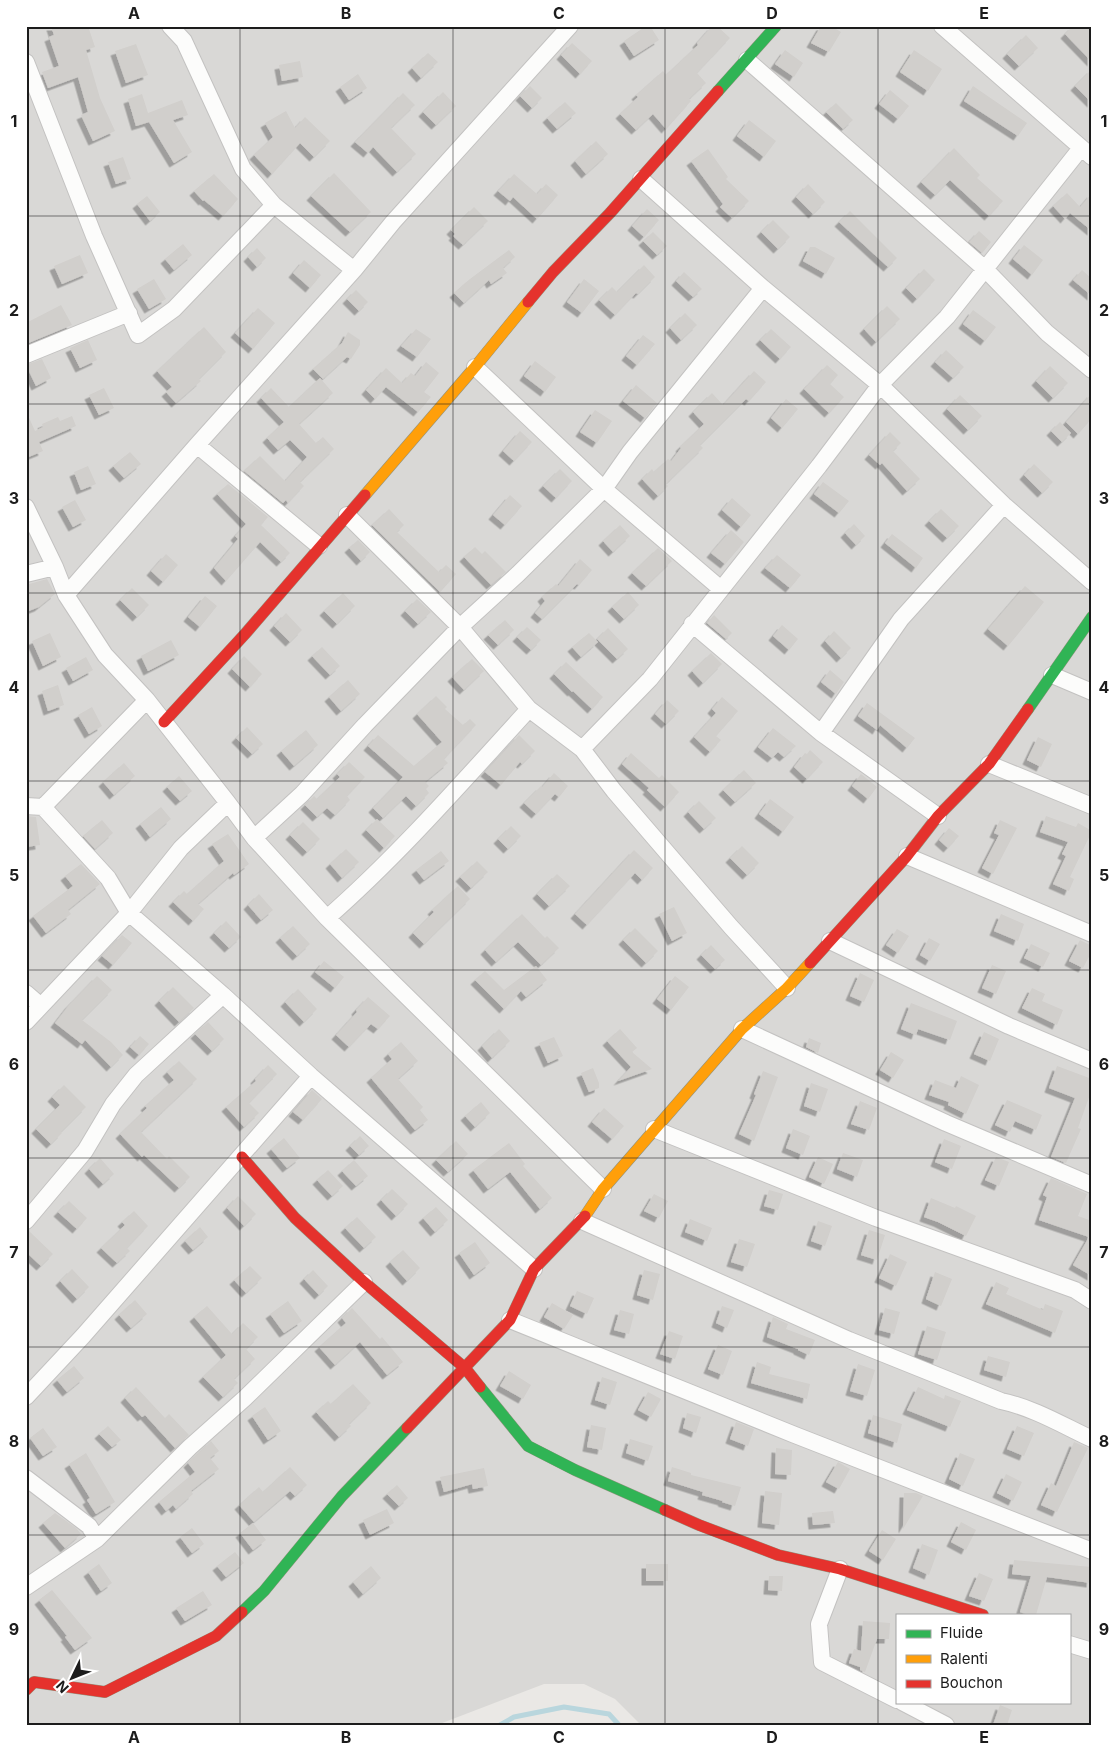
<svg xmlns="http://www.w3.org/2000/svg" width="1118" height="1751" viewBox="0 0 1118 1751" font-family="Inter,sans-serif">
<defs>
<filter id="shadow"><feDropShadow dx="-4.5" dy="4.5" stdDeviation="0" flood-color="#0004"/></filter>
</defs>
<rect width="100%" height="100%" fill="#eae8e5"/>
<path fill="#d9d8d6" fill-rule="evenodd" d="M26,26H1092V1725H641L615,1699L584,1684H544L437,1725H26ZM897,1615H1069V1702H897Z"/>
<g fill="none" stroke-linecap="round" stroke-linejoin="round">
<path stroke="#b9d6dd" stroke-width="5" d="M500,1725L514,1717L564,1707L609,1714L619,1725"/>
</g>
<path fill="#d1cfcc" filter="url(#shadow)" d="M51,26H88L95,47L86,50L100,98L115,131L93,141L81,115L88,112L78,77L48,88L42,72L59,66L49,37L54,35Z
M646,26H650L659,40L634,56L624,41Z
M712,26H717L730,38L697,73L706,83L689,99L691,101L666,129L653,114L636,130L620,114L638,97L636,95L663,71L666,75L698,45L697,43Z
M821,26H831L841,32L829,52L811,43Z
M1073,26H1092V62L1065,34Z
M1026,35L1038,48L1019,66L1007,54Z
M572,43L592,61L580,74L561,55Z
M136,44L148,75L126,83L115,51Z
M785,50L803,63L794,77L775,64Z
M914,50L942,69L928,91L900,72Z
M428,53L438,62L421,78L412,68Z
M300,61L303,77L282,81L279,65Z
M1092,69V103L1075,86Z
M358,74L367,88L349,100L340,87Z
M530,86L542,98L532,108L520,96Z
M973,86L1027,123L1018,136L964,101Z
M890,90L909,106L898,119L879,104Z
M443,92L456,106L436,125L423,112Z
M403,93L415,105L391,128L416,154L397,172L373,147L368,153L355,142Z
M142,94L148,113L182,100L188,115L173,120L192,152L174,163L149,122L136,126L128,99Z
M565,102L576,113L557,129L547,118Z
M836,103L853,120L843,129L826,112Z
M286,111L295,128L305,117L330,141L314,157L300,143L272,174L254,155L273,137L265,123Z
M749,120L776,141L764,157L737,136Z
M596,141L608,154L586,174L575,161Z
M954,148L980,175L977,178L1003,201L989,216L950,180L935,195L921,182Z
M708,149L728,177L726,179L749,201L732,218L720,207L723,204L691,161Z
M123,157L131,179L116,184L108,162Z
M334,173L371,212L350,232L311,196Z
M214,174L238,199L223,216L204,200L203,201L194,191Z
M514,174L537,194L546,184L558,195L537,219L513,197L510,201L498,191Z
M808,184L825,202L813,214L796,197Z
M1067,193L1080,207L1092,193V231L1070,213L1065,219L1053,206Z
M147,196L160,212L150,221L137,204Z
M474,207L488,221L463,245L453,236L455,234L451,230Z
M647,209L659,220L644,237L632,226Z
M850,211L897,258L888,267L839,222Z
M773,220L790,237L778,249L761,232Z
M979,231L991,242L982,253L969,242Z
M653,232L667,246L657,255L643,241Z
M183,244L192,255L174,270L165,259Z
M1024,245L1043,260L1032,275L1013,259Z
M810,247H815L835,258L826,274L803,261Z
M257,248L266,258L257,267L248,257Z
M509,250L515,257L503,268L507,273L491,284L489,280L464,303L454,293L470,279Z
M80,255L88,273L62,284L54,266Z
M304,260L321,275L310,288L293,273Z
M644,265L655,277L638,294L636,293L615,315L599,300L612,287L617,292Z
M924,269L935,280L917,299L906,288Z
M1082,270L1092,279V296L1073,280Z
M684,272L702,289L693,297L676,281Z
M154,279L166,299L149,309L137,289Z
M584,279L599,291L582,313L567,302Z
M356,290L368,302L359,311L347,299Z
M61,305L72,325L26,344V323Z
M887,306L900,319L876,342L864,329Z
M258,308L275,323L253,349L235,333Z
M973,310L996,327L985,341L963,324Z
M685,313L697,325L681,340L670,328Z
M204,327L226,352L199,379L201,381L176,403L166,392L172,387L157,371Z
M416,329L431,339L417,357L401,346Z
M771,329L791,347L780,359L760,340Z
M348,332L360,340V345L351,359L347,357L323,379L313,369L342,343Z
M643,335L655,344L637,365L626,356Z
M88,340L97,360L80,368L70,348Z
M946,350L964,367L953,378L935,362Z
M42,359L51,378L36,386L26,365Z
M535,361L556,377L545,392L524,376Z
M426,362L439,373L424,392L431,397L418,412L386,387L375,399L366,390L386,368L402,383L411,373L415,376Z
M827,365L838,375L830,384L844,397L829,413L804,389Z
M1050,366L1068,383L1053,398L1036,381Z
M754,371L766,382L749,401L746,399L700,445L703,448L666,484L668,486L658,496L642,479L652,469L654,472L668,459L671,461L681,448L680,447L704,424L693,412L712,393L723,405Z
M320,378L333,393L299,424L316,443L323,437L334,449L300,482L304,486L288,503L286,500L283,503L244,471L260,456L285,481L307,457L290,440L278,450L267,438L284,422L261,398L271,388L289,407Z
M636,385L657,403L645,418L623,401Z
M104,388L114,408L99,415L89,395Z
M1092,393V418L1078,434L1066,422Z
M960,395L982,416L968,430L947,409Z
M786,399L798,409L782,428L771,418Z
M595,410L612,421L597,443L580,432Z
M26,411L35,431L43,427L42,424L58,417L60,421L72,416L76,426L39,442L43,451L26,458Z
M1060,422L1071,433L1062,442L1051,431Z
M520,431L532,442L514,461L503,451Z
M890,432L901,443L893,451L920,479L907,491L882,463L880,465L869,455Z
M130,452L141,464L124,478L113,466Z
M1034,464L1053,482L1042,493L1024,475Z
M88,466L96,484L81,490L74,472Z
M560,469L572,481L556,498L543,486Z
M823,482L849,501L839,513L814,494Z
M228,484L268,517L261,525L290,553L281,562L260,542L226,581L214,568L238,539L235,536L246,524L217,494Z
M510,495L522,506L505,525L493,515Z
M732,498L751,515L741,527L722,510Z
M75,500L86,520L73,527L62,507Z
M389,509L404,525L397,532L439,572L446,565L456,574L440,592L372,525Z
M941,509L959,526L947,538L929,521Z
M854,524L865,536L856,545L845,533Z
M620,525L630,536L613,552L603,541Z
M731,530L744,542L725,564L711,553Z
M892,534L923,558L916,568L885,543Z
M358,540L370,552L361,561L349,548Z
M475,547L482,554L485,551L506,572L491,585L464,557Z
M658,548L672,561L646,586L632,573Z
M166,554L178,565L163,582L151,571Z
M777,555L801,575L790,588L765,568Z
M580,559L592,570L579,585L577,584L542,619L535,613L545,601L542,597L556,584L558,586Z
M47,579L55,594L39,607L26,612V585Z
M1025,586L1044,602L1008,646L988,629Z
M132,588L149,605L137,617L120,600Z
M628,592L639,605L624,619L612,607Z
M343,593L355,606L337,624L324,611Z
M205,596L217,606L200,627L188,617Z
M417,599L431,612L418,624L405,611Z
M286,613L302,630L290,642L274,626Z
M714,615L732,633L726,639L707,623Z
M505,620L514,630L498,645L488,635Z
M782,625L798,639L789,650L773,636Z
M527,627L541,640L531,650L517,637Z
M608,628L628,649L617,659L597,639Z
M834,631L851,648L841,658L825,641Z
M50,633L61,657L43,666L32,641Z
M589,633L598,642L581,657L572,647Z
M171,640L179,655L148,671L141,656Z
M322,647L340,666L330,675L312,656Z
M711,653L722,664L703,683L692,671Z
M244,656L262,674L250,687L232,669Z
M86,657L93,670L73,681L66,668Z
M472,659L484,671L464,690L452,677Z
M566,662L603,697L592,709L573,691L572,692L554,674Z
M830,670L844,682L836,694L821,682Z
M348,680L360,694L341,711L329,697Z
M58,685L64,705L48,711L42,691Z
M436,696L447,707L445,709L463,725L470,719L476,725L444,759L448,763L425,782L429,786L426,789L429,793L416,806L406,796L383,818L373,808L403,777L368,746L378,735L414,766L442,742L417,714Z
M722,697L738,711L716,736L721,740L710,752L694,737L716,713L712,709Z
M667,700L679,711L666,724L655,714Z
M867,703L915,738L907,748L880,725L877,730L858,716Z
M92,707L102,726L89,734L78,715Z
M247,727L263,744L252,754L236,738Z
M773,728L796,746L784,757L778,752L772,758L758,747Z
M306,730L318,745L294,766L281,751Z
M519,735L535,751L522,764L520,762L501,785L485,772Z
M1038,737L1052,744L1041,767L1027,760Z
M810,750L823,762L807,779L794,767L805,753L807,754Z
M631,753L659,778L662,775L679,792L665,807L647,790L649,788L622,764Z
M349,762L365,777L347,796L350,800L335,815L327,808L317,817L305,805L314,796L317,799L340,777L337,774Z
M124,763L135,776L114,795L103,782Z
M744,770L756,783L735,802L723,790Z
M554,773L568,786L559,797L555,794L536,814L524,803L541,786L542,787Z
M861,774L877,787L868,799L852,786Z
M179,776L192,791L180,801L167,787Z
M770,799L794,817L783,832L759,814Z
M699,801L716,818L704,829L688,812Z
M161,807L171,819L150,837L140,824Z
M26,816L36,817L40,845L26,847Z
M1046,816L1076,827L1078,823L1092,831L1070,877L1074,879L1069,891L1053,884L1066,856L1062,854L1068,842L1040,832Z
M377,819L395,836L384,848L366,830Z
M102,820L113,833L95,849L83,836Z
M1000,820L1017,828L993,874L982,868L999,835L994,833Z
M303,822L320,839L307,852L290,835Z
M511,826L521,836L508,849L498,839Z
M949,828L959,836L948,848L939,840Z
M228,834L249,864L234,875L233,873L198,904L204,909L193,921L173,902L184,891L187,894L224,861L212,844Z
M742,846L759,863L747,875L730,858Z
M346,849L359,862L342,878L330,864Z
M634,850L653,868L642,880L635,873L587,925L575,914Z
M441,851L449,861L424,880L416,870Z
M477,861L488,872L471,888L460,877Z
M81,864L100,884L68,910L71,914L46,933L33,916L73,886L65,876Z
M557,874L570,886L549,906L537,894Z
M458,886L470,899L424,944L413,933L434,912L432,910Z
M259,894L273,910L261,920L248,905Z
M674,907L687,933L672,941L659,914Z
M522,914L545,938L547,936L559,948L541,965L518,942L496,962L485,950Z
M1001,914L1024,924L1018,941L994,931Z
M226,921L241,937L229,948L214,933Z
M293,926L310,944L297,956L280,938Z
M635,928L658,951L646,963L623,940Z
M897,929L909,936L898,953L886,945Z
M122,935L132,943L113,965L102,956Z
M929,938L940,944L930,961L920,955Z
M1080,940L1092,946V951L1083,968L1069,961Z
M1031,944L1050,953L1043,967L1024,958Z
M711,945L725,960L715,969L701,955Z
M324,961L344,977L335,988L315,972Z
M992,965L1006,971L996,994L982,988Z
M536,966L547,980L526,997L521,991L504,1009L475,980L485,971L504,990Z
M860,973L874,980L864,1002L850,996Z
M97,976L112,990L82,1020L111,1042L123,1055L111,1067L85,1040L82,1044L55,1023L69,1005Z
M675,976L689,987L671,1010L657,999Z
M173,987L194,1008L179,1022L159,1001Z
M1032,988L1045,994L1042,1001L1063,1010L1057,1025L1022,1008Z
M298,989L317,1009L304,1022L285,1002Z
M368,997L390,1016L378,1029L371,1024L349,1047L336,1035L357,1012L356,1010Z
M911,1003L957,1021L950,1040L918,1029L916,1035L901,1029Z
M208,1022L224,1039L212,1051L195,1034Z
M499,1029L510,1041L492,1058L482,1046Z
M620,1029L637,1048L632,1052L652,1069L618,1081L631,1067L607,1041Z
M984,1032L999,1039L990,1061L974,1054Z
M140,1036L149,1044L139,1055L130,1047Z
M554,1037L563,1056L548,1063L539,1043Z
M809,1038L821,1043L818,1053L806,1047Z
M401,1042L418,1061L398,1079L423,1107L420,1110L428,1120L415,1130L371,1078L392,1059L388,1054Z
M891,1052L904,1060L893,1078L880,1070Z
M179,1061L197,1079L141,1132L167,1159L169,1156L190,1177L179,1188L144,1155L142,1157L120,1134L147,1108L145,1106L174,1080L167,1072Z
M268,1065L277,1074L249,1103L259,1113L244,1127L226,1107L256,1081L255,1079Z
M1057,1066L1092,1079V1089L1078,1128L1081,1129L1066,1163L1051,1157L1075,1098L1049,1088Z
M593,1068L599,1083V1088L589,1092L581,1073Z
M763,1071L778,1077L754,1141L739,1134L756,1095L754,1094Z
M961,1076L979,1085L966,1114L948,1105L949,1102L929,1095L935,1080L956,1088Z
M811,1083L828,1089L820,1112L804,1106Z
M64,1085L86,1107L61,1132L62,1133L51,1144L36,1129L60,1105L52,1097Z
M312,1090L322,1099L303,1120L293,1112Z
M1007,1100L1042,1115L1036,1130L1015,1121L1010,1132L995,1125Z
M860,1101L877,1108L869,1130L851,1124Z
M481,1102L490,1113L475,1127L465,1116Z
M604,1108L624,1126L612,1139L592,1122Z
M793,1129L810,1136L803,1155L786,1148Z
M360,1136L369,1146L359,1155L350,1146Z
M284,1138L300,1158L287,1168L271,1149Z
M944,1139L961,1146L952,1169L935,1162Z
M456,1141L468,1154L448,1172L436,1160Z
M509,1143L525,1164L523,1166L552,1198L540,1209L510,1172L488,1189L473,1170Z
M843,1153L863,1160L857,1177L837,1169Z
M818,1157L833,1164L824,1184L809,1177Z
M996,1157L1009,1162L999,1186L985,1180Z
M100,1158L114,1174L103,1184L89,1169Z
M354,1160L368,1176L356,1186L342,1171Z
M328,1170L343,1186L332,1196L317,1180Z
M1051,1178L1087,1194L1078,1216L1092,1221V1276L1073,1265L1089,1237L1039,1220L1047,1197L1043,1195Z
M392,1189L408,1204L396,1216L381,1200Z
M769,1190L783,1194L778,1210L764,1206Z
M654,1194L668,1201L659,1218L644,1211Z
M238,1196L256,1214L244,1226L227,1208Z
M931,1198L955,1208L956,1206L976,1216L966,1236L938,1222L924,1217Z
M69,1201L87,1218L77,1229L58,1212Z
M436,1207L448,1220L435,1232L423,1218Z
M134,1211L148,1226L127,1248L130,1251L117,1263L101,1248L125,1225L122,1222Z
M357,1217L376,1237L364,1248L345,1228Z
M690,1219L712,1228L707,1241L685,1232Z
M818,1221L832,1226L825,1246L811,1241Z
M200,1227L208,1237L193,1250L185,1241Z
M869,1230L885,1235L877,1260L861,1255Z
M29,1231L53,1254L41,1266L26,1252V1231Z
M739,1239L755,1244L747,1267L731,1262Z
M475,1242L490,1263L474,1275L459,1253Z
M403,1250L420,1268L407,1281L390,1262Z
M890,1254L907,1262L896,1286L879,1278Z
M250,1266L262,1278L246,1293L234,1280Z
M72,1269L89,1287L77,1299L60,1281Z
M313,1270L328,1286L319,1295L304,1279Z
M644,1270L660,1274L653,1300L637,1295Z
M935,1272L952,1279L941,1306L926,1299Z
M996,1282L1009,1288L1006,1294L1043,1310L1045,1304L1063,1311L1055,1333L986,1304Z
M577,1291L594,1298L587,1314L570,1306Z
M135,1300L147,1314L131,1328L119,1315Z
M288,1301L302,1321L284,1333L270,1314Z
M552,1303L573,1315L564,1329L544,1317Z
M207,1306L232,1334L243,1323L258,1337L246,1349L255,1359L234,1379L238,1383L223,1397L203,1377L226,1355L194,1317Z
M722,1306L734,1310L727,1328L716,1323Z
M352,1308L380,1339L382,1337L403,1362L387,1375L360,1342L335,1365L319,1347L346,1323L342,1318Z
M885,1308L900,1312L894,1334L879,1330Z
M620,1310L634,1314L629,1334L614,1330Z
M773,1317L788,1324L786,1329L815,1340L809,1355L798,1350V1349L767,1337Z
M927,1326L946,1332L937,1360L918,1354Z
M669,1331L683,1336L675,1359L660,1354Z
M718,1345L732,1351L723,1375L708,1369Z
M988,1356L1010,1362L1006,1377L984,1370Z
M757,1362L771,1367L769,1374L810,1384L807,1399L751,1383Z
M858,1364L875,1370L867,1396L850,1391Z
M74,1366L84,1378L67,1392L57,1380Z
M509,1371L531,1385L523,1399L500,1386Z
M602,1377L617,1382L610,1405L595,1400Z
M353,1384L371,1403L349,1424L351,1426L339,1437L316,1412L328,1401L331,1404Z
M136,1387L165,1418L169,1414L189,1435L175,1448L145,1415L142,1417L125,1398Z
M918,1387L944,1399L945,1395L961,1401L950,1427L907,1410Z
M648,1392L661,1399L651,1417L638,1410Z
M265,1407L281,1431L268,1440L252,1416Z
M687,1413L701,1417L696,1433L683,1428Z
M873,1415L902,1424L897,1443L868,1433Z
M736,1422L754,1429L748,1446L730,1439Z
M591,1425L606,1428L602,1450L587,1447Z
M108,1426L121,1440L112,1447L99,1434Z
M1017,1426L1034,1433L1024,1456L1007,1449Z
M43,1428L57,1447L43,1456L30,1438Z
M630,1439L653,1446L648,1461L626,1453Z
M211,1441L219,1451L210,1458L219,1469L191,1491L193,1494L176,1509L173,1505L166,1511L159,1502L195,1472L188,1463Z
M1074,1442L1088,1448L1057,1512L1041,1505L1051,1483L1056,1486Z
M776,1448L792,1450L791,1475L775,1474Z
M86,1453L115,1502L96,1514L87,1500L90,1498L69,1464Z
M960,1453L975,1459L963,1486L949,1479Z
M838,1462L850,1469L839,1489L826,1482Z
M290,1467L307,1485L295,1496L290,1491L254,1522L239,1505L259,1487L263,1492Z
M672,1467L691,1473V1475L741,1487L735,1506L722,1502L723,1501L702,1495L703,1492L668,1481Z
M484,1468L488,1486L473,1489L472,1484L444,1492L440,1477Z
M1006,1474L1022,1482L1013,1501L997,1493Z
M397,1485L408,1498L399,1506L387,1494Z
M765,1491L782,1493L779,1525L762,1523Z
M904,1493H916L923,1496L903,1529Z
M387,1509L394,1523L370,1535L363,1520Z
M833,1511L835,1523L813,1525L812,1513Z
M55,1513L76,1528L81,1534L65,1548L43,1523Z
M961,1522L976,1530L966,1550L951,1542Z
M253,1523L266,1540L253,1550L240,1533Z
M192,1528L204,1544L192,1553L180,1537Z
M882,1530L896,1539L883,1560L869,1551Z
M922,1544L938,1550L929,1575L913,1568Z
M235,1552L244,1563L226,1577L217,1566Z
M1014,1560L1092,1567L1091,1583L1047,1577L1036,1615H1028L1020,1612L1031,1576L1012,1574Z
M99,1564L112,1583L101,1591L88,1572Z
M646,1564H668V1581H646Z
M371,1566L381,1578L363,1594L353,1582Z
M979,1573L993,1579L984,1601L969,1596Z
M769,1576H783L782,1591L768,1590Z
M52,1590L92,1638L75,1650L65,1637L67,1636L39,1600Z
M203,1591L212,1605L185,1621L176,1608Z
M863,1621L890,1623L889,1639H877L865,1672L860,1670V1667L849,1663L854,1649L861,1651Z
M1000,1705L1012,1710L1007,1725H993Z"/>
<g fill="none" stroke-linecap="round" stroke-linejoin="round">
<g stroke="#c3c2c1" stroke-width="18">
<path id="street" d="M170,26L184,41L243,169L274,205L354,270
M942,26L1092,157
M747,60L985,269L1047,333L1092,370
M26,62L94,236L138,335L174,309L274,205
M641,179L763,288L880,385L1004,505L1092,582
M26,355L129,313
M475,367L604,489L721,589
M197,445L319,546
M26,507L55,567L66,595L105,655L147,700L228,803L254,838L327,918L603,1189
M347,515L460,627L529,709L582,749L614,791L731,927L787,988
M26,574L55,567
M66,595L197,445L354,270L393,222L570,26
M692,624L821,733L938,816
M1052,675L1092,692
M821,733L901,619L1004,505
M582,749L650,679L819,466L880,385L947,317L1081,148
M989,764L1092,806
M26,806L43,807L108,878L129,913L223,995L311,1076L534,1269
M43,807L147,700
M254,838L302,794L365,725L460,627L518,574L604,489L630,452L763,288
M907,856L1092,934
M327,918C400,854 464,780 529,709
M830,941L1009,1026L1092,1061
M26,993L41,1006
M26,1022L129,913L181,848L228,803
M742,1029L946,1123L1092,1185
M654,1129L876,1218L1075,1290L1092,1301
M26,1221L85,1151L113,1104L136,1075L223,995
M582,1221L849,1340L1001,1401C1034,1408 1062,1425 1092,1439
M510,1320L795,1435L1092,1551
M26,1397L83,1336L311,1076
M26,1478L89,1526L97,1539
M840,1569L819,1624L822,1662L897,1700
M26,1587L97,1539L190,1447L245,1398L364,1282
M1069,1644L1092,1651
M902,1702L946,1725"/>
</g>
<g stroke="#92937e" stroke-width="12">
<path id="fast" d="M718,91L776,26
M1028,709L1092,617
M480,1387L528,1446L575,1470L665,1510
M242,1612L264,1591L342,1496L407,1428"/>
</g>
<g stroke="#92937e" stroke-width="12">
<path id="slow" d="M365,495L475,367L528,302
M585,1216L603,1189L742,1029L787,988L810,963"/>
</g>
<g stroke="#92937e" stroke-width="12">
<path id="jam" d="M528,302L553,272L610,213L718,91
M164,722L245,634L365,495
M810,963L907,856L938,816L989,764L1028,709
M242,1157L295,1218L364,1282L465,1368L480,1387
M407,1428L510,1320L534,1269L585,1216
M665,1510L699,1525L778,1555L840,1569L983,1615
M26,1690L34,1682L105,1692L216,1636L242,1612"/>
</g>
<use href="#street" stroke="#fcfcfb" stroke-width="16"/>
<use href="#fast" stroke="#30b455" stroke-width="11"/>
<use href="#slow" stroke="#ff9f0a" stroke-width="11"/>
<use href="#jam" stroke="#e5322d" stroke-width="11"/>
</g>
<path fill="none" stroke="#1c1c1c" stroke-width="1" stroke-opacity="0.55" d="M240,26V1725M453,26V1725M665,26V1725M878,26V1725M26,216H1092M26,404H1092M26,593H1092M26,781H1092M26,970H1092M26,1158H1092M26,1347H1092M26,1535H1092"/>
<rect width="1118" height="1751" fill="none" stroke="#ffffff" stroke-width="55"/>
<rect x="896" y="1614" width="175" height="90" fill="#ffffff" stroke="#a4a4a4"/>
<rect x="906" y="1630" width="25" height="8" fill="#30b455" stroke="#a4a4a4"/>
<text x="940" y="1638" font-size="15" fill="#1c1c1c">Fluide</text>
<rect x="906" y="1655" width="25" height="8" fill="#ff9f0a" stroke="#a4a4a4"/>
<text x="940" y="1664" font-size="15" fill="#1c1c1c">Ralenti</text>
<rect x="906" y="1680" width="25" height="8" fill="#e5322d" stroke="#a4a4a4"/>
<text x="940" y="1688" font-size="15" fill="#1c1c1c">Bouchon</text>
<g transform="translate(72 1678) rotate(227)" stroke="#ffffff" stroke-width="4" paint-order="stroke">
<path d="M0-4L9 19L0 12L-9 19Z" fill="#1c1c1c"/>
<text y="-8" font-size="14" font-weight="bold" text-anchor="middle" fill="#1c1c1c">N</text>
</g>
<rect x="28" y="28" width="1062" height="1696" fill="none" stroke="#1c1c1c" stroke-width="2"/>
<g font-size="16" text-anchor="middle" font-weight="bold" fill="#1c1c1c">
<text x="134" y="19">A</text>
<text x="346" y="19">B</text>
<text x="559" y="19">C</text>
<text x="772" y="19">D</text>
<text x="984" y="19">E</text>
<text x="14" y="127">1</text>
<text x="1104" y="127">1</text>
<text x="14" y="316">2</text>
<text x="1104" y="316">2</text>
<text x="14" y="504">3</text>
<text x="1104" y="504">3</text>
<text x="14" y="693">4</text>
<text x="1104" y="693">4</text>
<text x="14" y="881">5</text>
<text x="1104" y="881">5</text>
<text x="14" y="1070">6</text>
<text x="1104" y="1070">6</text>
<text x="14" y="1258">7</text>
<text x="1104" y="1258">7</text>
<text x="14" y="1447">8</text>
<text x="1104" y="1447">8</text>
<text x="14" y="1635">9</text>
<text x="1104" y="1635">9</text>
<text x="134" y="1743">A</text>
<text x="346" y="1743">B</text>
<text x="559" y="1743">C</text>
<text x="772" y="1743">D</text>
<text x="984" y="1743">E</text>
</g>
</svg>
